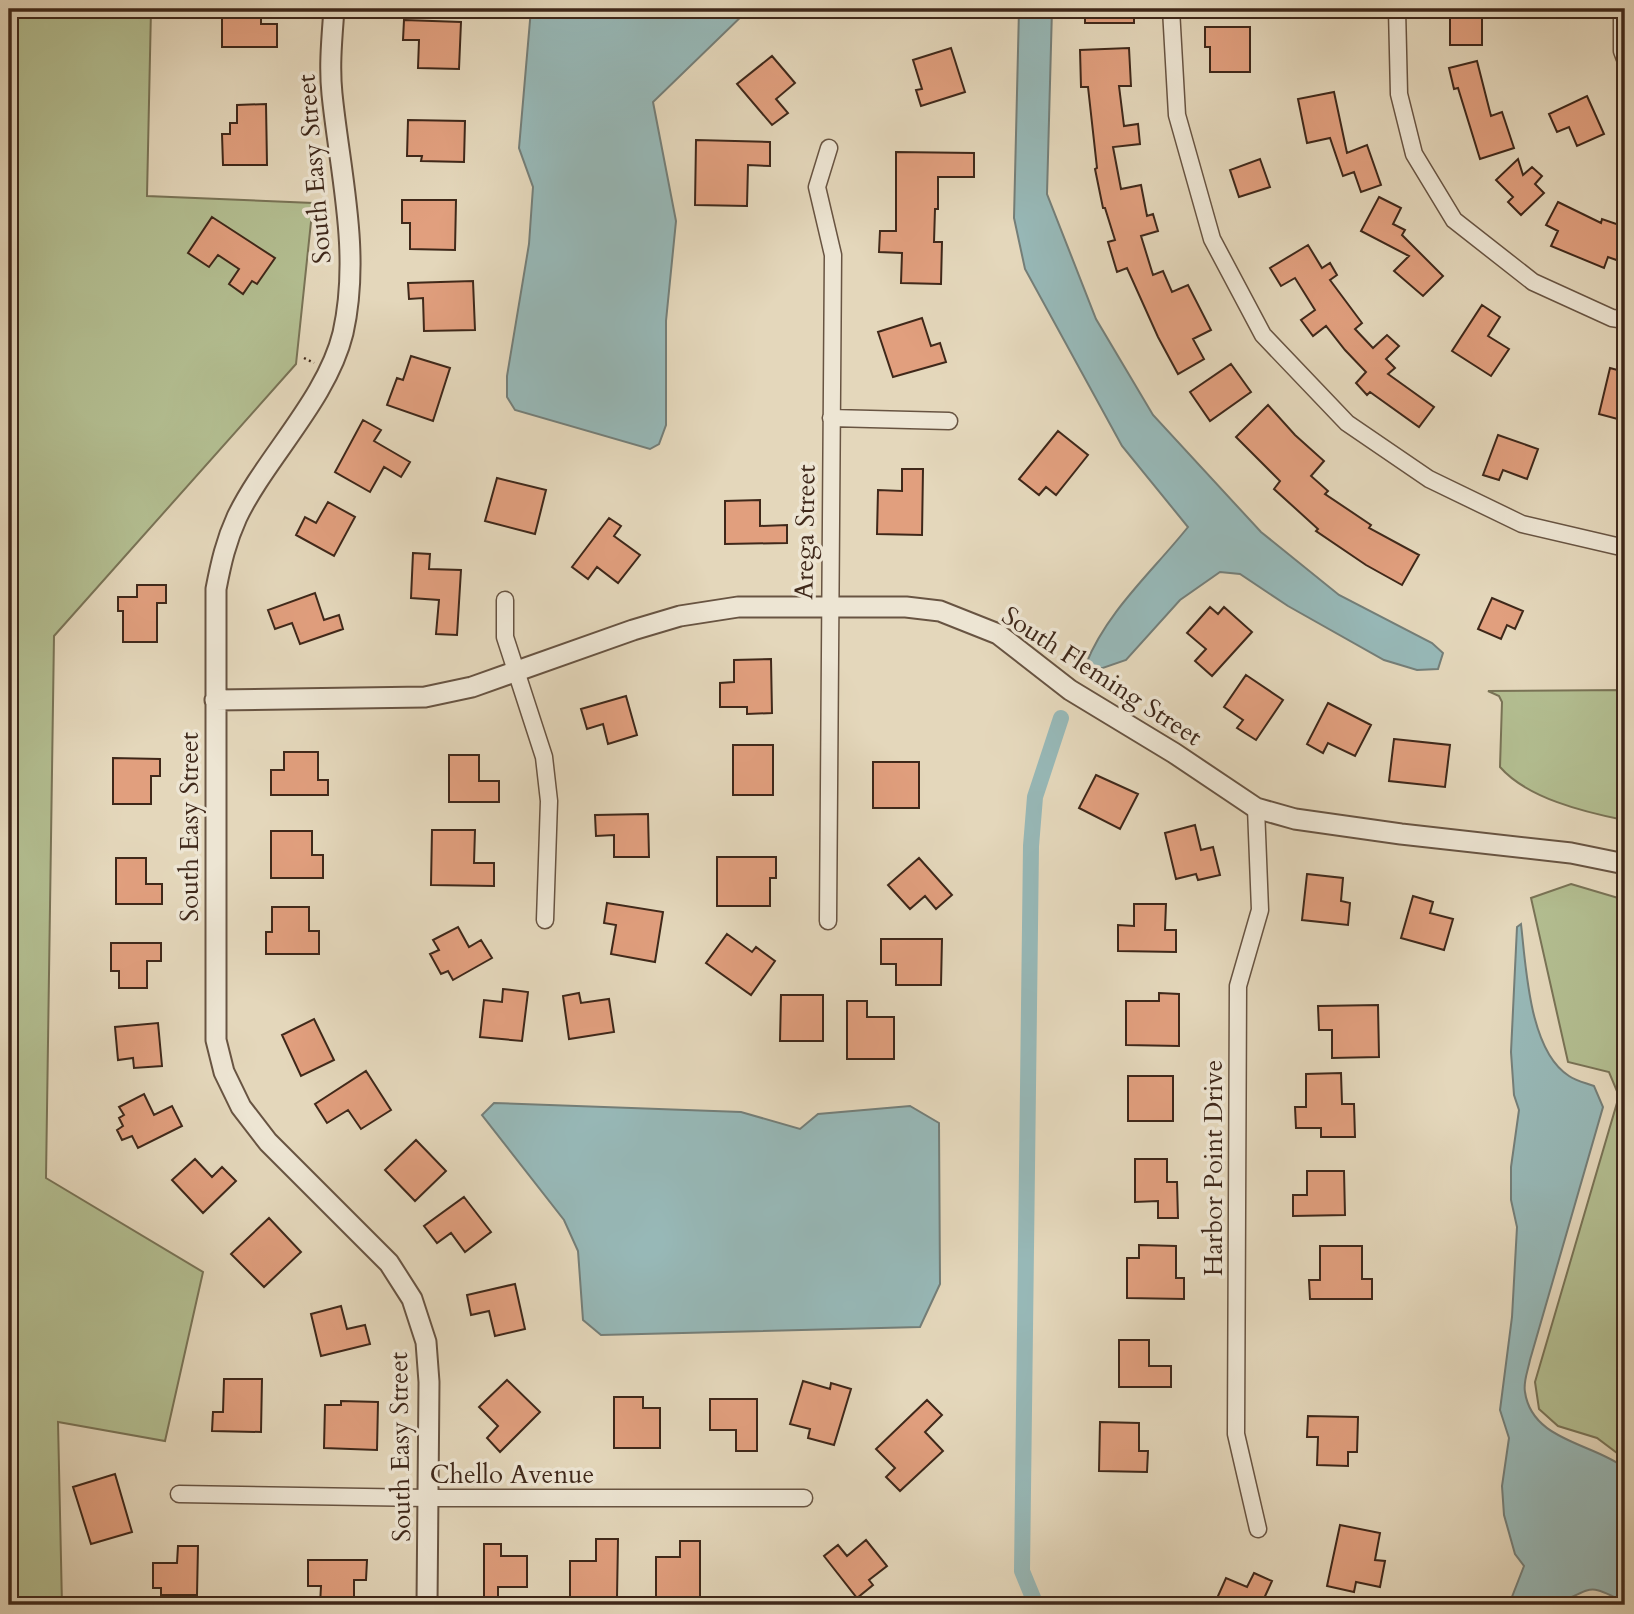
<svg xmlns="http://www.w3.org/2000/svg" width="1634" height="1614" viewBox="0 0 1634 1614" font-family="Cardo,serif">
<rect width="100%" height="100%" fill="#e4d7bb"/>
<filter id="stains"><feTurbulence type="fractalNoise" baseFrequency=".00286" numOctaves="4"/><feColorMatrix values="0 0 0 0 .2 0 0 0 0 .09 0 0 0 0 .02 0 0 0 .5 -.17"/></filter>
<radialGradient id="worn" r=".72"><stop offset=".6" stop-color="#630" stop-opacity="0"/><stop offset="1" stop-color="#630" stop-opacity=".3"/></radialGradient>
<path fill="#b3be91" stroke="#797356" stroke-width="2" d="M9,9H151L147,196L313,203L296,364L54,636L46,1178L203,1272L165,1441L58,1422L62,1605H9Z
M1625,690L1624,820C1584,812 1527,798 1500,767L1502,702L1499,696L1488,691Z
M1571,884L1625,900V1459L1597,1438L1558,1426L1539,1409L1535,1382L1619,1096L1609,1072L1568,1062L1531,898Z"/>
<path fill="#97b8b7" stroke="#747e78" stroke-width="2" d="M531,9H749L653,102L676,221L666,321V425L659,444L650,449L515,410L507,397V376L529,244L533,187L519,148Z
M1019,9H1052L1047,194L1096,319L1153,415L1261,532L1339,595L1432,643L1443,653L1438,669L1417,670L1384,660L1288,606L1240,574L1220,572L1180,600L1126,660L1097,670L1086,664C1107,611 1153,571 1188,527L1122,446L1025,269L1014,218Z
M1521,924C1526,966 1529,1051 1569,1076C1576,1081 1586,1083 1594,1086L1603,1107L1530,1360C1528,1370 1523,1382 1525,1392C1532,1441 1593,1443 1625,1468V1603C1583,1579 1593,1592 1553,1604C1541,1608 1526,1605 1513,1605L1510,1602L1524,1566L1515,1554L1504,1515L1502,1486L1509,1438L1500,1410L1512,1317L1517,1227L1511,1200V1167L1519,1110L1514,1095L1511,1052L1517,927Z
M494,1103L741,1112L800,1129L818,1114L910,1106L939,1123L940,1284L920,1327L601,1335L583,1320L578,1251L564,1220L482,1115Z"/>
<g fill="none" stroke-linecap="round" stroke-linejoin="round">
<path stroke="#97b8b7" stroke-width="16" d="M1036,1605L1022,1571L1031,846L1035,797L1061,718"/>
</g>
<path fill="#e19f7e" stroke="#3f281a" stroke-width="2" d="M222,9H261V24H277V47H222Z
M1085,9H1134V23H1085Z
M1450,9H1482V45H1450Z
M404,20L461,22L459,69L418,68L419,40H403Z
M1205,27H1250V72H1210V47H1205Z
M951,48L965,92L921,106L916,90L922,89L913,60Z
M1129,48L1131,86H1119L1124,126L1138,124L1140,144L1113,147L1121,189L1141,185L1147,216L1153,214L1158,231L1141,236L1153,275L1163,271L1172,292L1188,285L1211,330L1193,339L1204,359L1178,374L1158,337L1127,268L1117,272L1108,242L1115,240L1105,208H1103L1095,169L1097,168L1088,87H1081L1080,50Z
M772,56L795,83L776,99L788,113L772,125L737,84Z
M1477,61L1491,116L1502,112L1514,148L1480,159L1458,88L1454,89L1449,68Z
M1334,92L1347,153L1367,145L1381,185L1361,192L1354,172L1343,176L1330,138L1307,143L1298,99Z
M1587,96L1604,134L1577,146L1569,127L1557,132L1549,114Z
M266,104L267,165H223L222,134H230V123H237V105Z
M408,120L465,121L464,162L421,161L422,156H407Z
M696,140L770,142V166L748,165L747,206L695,205Z
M896,152L974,153V177H938V209H935L934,242H942L941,284L901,283L902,253L879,252L880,231H896Z
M1260,159L1270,187L1239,197L1230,170Z
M1518,159L1523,175L1532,167L1542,176L1535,184L1544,193L1521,215L1508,202L1513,197L1496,180Z
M1379,197L1401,208L1393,224L1405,230L1402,235L1443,276L1423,296L1394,271L1409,256L1361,231Z
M402,200H456L455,250L410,249V223H402Z
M1558,202L1601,223L1602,219L1625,227V263L1608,257L1604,268L1551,246L1558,231L1546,225Z
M212,217L275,258L257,284L252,281L243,294L229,284L239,269L218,255L209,267L188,253Z
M1308,245L1322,268L1330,263L1337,275L1330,280L1362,323L1355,329L1373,348L1387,335L1399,346L1386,359L1395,368L1388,374L1434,407L1419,427L1370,392L1367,395L1356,383L1366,372L1345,350L1326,326L1313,336L1301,320L1315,310L1295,278L1281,286L1270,268Z
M473,281L475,330L424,331L423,298L409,299L408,283Z
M1482,305L1500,317L1488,336L1509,349L1491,376L1452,351Z
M922,318L931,346L940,343L946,362L893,377L878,332Z
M411,356L450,368L433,421L387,405L397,378L403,380Z
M1231,364L1251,392L1210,421L1190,392Z
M1610,368L1625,372V421L1599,414Z
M1268,405L1295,435L1324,461L1311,476L1328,491L1325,494L1371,525L1369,528L1419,555L1402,585L1366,565L1316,531L1318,529L1274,489L1280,481L1236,437Z
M363,420L381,430L374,441L410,462L401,477L384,467L370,492L335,472Z
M1058,431L1088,455L1056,495L1046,487L1039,495L1019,479Z
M1498,435L1538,449L1527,479L1503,470L1499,480L1483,475Z
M902,469H923L922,535L877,534L878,490L902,491Z
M497,478L546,490L535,534L485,521Z
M760,500V526L787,525V543L725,544V501Z
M328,502L355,517L334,556L296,535L305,517L316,523Z
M609,518L621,526L614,536L640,555L618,583L597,567L588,579L572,567Z
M413,553L430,554L429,569L461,570L457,635L436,634L439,600L411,598Z
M137,585H166V603H157V642H123V611H118V597H137Z
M315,593L324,620L339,615L343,629L300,644L292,623L275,629L268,610Z
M1492,598L1523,611L1515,629L1507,625L1501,639L1478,629Z
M1210,607L1218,614L1224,607L1252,632L1212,676L1195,661L1206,649L1187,633Z
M771,659L772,713L747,714V707H720V683L734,682V660Z
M1246,675L1283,700L1256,740L1237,728L1243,720L1224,707Z
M626,696L637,735L608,744L603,724L587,729L581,709Z
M1328,703L1371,725L1355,756L1328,743L1323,753L1307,744Z
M1394,739L1450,745L1445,787L1389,781Z
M733,745H773V795H733Z
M284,752H318V780H328V795H271V770H284Z
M449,755H479V781H499V802H449Z
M113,758L160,759V776H151V804H113Z
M873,762H919V808H873Z
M1096,775L1138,794L1120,829L1079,808Z
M648,814L649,857H614V835L596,836L595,815Z
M1195,825L1201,850L1213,847L1220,875L1198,880L1196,874L1176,879L1165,833Z
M432,830H475L474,863H494V886L431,885Z
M271,831H312V855H323V878H271Z
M717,857H776V878H770V906H717Z
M116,858H146V884H162V904H116Z
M919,858L952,895L936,909L925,896L910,909L888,885Z
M1307,874L1343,878L1341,901L1350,903L1348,925L1302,920Z
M1413,896L1433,902L1430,913L1453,919L1444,950L1401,938Z
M607,903L663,912L655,962L611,954L616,925L604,923Z
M1134,904H1166L1165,930H1176V952L1118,951V925L1134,926Z
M272,907H309V931H319V954H266V932H272Z
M458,927L469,947L481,940L492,958L453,980L448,971L441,974L430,954L439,950L433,940Z
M727,934L752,952L756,947L775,961L751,995L706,963Z
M881,939H942L941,985H896V964H881Z
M111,943H161V961H147V988H119V971H111Z
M503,989L528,992L522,1041L480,1037L484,1000L502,1002Z
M579,993L581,1003L609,999L614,1032L569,1039L563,996Z
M1159,993L1179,994V1046L1126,1045V1001H1159Z
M781,995H823V1041H780Z
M847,1001H867V1017H894V1059H847Z
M1378,1005L1379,1057L1332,1058V1030H1319L1318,1006Z
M314,1019L334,1060L301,1076L282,1035Z
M158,1023L162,1066L134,1068L133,1058L118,1060L115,1027Z
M366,1071L391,1110L361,1129L348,1110L327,1123L315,1104Z
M1341,1073L1342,1104H1354L1355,1137H1321V1128H1296L1295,1107H1306V1074Z
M1128,1076H1173V1121H1128Z
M144,1094L154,1115L172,1106L182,1126L138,1148L132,1136L122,1140L117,1130L123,1126L119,1118L124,1115L119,1107Z
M416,1140L446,1171L415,1201L385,1170Z
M195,1159L212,1177L222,1167L236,1181L203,1213L172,1180Z
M1135,1159H1167V1182H1177L1178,1218H1158V1201L1135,1202Z
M1307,1171H1344L1345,1215L1293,1216V1195H1307Z
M464,1197L491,1232L465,1252L451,1233L437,1243L424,1226Z
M269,1218L301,1252L264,1287L231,1254Z
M1139,1245L1176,1246V1278H1184V1299L1127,1298V1258H1139Z
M1320,1246H1362V1279H1372V1299H1310L1309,1280H1320Z
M515,1284L525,1329L495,1336L489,1311L471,1315L467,1295Z
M341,1306L347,1329L365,1325L370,1344L321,1356L311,1314Z
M1119,1340H1149V1366H1171V1387H1119Z
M224,1379H262L261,1432L212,1431L213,1412H223Z
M507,1380L540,1412L500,1452L487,1438L498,1426L479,1407Z
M803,1381L830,1389L831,1383L851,1389L834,1445L808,1438L810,1429L790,1424Z
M614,1397H643V1408H660V1448H614Z
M710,1399H757V1451H736V1430H710Z
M927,1400L942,1415L925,1432L943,1451L900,1491L886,1477L895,1468L876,1449Z
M341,1401L378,1402L377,1450L324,1448L325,1405H341Z
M1308,1416L1358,1417L1357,1452H1348V1466L1317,1465L1318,1437H1307Z
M1100,1422L1139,1423V1451H1148L1147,1472L1099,1471Z
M115,1474L132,1532L91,1544L73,1487Z
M1340,1525L1380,1533L1375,1560L1385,1561L1380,1587L1356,1582L1354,1592L1327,1586Z
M596,1539H618L617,1598H570V1561H596Z
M866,1540L887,1566L869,1580L873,1585L857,1598L824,1556L838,1545L847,1556Z
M680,1541H700V1598H656V1557H680Z
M484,1544H501V1556H527V1587H498V1605H484Z
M178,1546H198L197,1595H161V1588H153V1563H177Z
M308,1560H367L366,1580H354V1605H320L321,1586H308Z
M1254,1573L1272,1581L1261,1605H1214L1226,1578L1247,1587Z"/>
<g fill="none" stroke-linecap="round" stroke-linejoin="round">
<g stroke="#685442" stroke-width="19">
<path id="minor" d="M1171,9L1177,115L1212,239L1263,335L1347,423L1429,479L1522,524L1625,548
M1397,9L1399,94L1414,154L1454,220L1533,282L1612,318L1625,320
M1622,9V51L1625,59
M831,418L949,421
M505,600V637L544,757L549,801L545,920
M1256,808L1260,910L1238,986L1236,1434L1258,1529
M828,921L833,255L817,187L829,148
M179,1494L428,1498H804"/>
</g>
<g stroke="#685442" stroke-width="23">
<path id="tertiary" d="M334,9C332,37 329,66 332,94C340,173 361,253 343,333C327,399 266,457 237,517C226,541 221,563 216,589V1040L224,1072L241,1107L268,1142L389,1263L412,1299L426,1342L429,1382L427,1605
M215,700L425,697L472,687L633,630L680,616L738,607H906L940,611L998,634L1070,690L1174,753L1256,808L1295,819L1401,834L1571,853L1625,864"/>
</g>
<path stroke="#3f281a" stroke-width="2.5" stroke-dasharray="2 3.5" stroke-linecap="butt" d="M304,358L314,363"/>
<use href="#minor" stroke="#ede5d3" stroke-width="16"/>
<use href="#tertiary" stroke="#ede5d3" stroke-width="19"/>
</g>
<g text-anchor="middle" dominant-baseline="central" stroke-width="7" stroke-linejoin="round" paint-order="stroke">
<g font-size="26" fill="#3f281a" stroke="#ede5d3">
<text transform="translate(314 169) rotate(-95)">South Easy Street</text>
<text transform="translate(805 532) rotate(-89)">Arega Street</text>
<text transform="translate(1102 676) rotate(33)">South Fleming Street</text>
<text transform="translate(189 827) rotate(-90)">South Easy Street</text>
<text transform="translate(1213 1168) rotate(-90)">Harbor Point Drive</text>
<text transform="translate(400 1447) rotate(-91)">South Easy Street</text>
<text x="512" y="1474">Chello Avenue</text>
</g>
</g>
<rect width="1634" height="1614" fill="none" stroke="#e4d7bb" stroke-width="35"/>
<rect x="10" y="10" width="1613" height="1593" fill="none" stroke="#3f281a" stroke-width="3.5"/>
<rect x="18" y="18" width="1599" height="1579" fill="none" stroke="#3f281a" stroke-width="2"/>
<rect width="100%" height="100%" filter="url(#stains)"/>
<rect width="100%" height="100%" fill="url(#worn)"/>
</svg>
